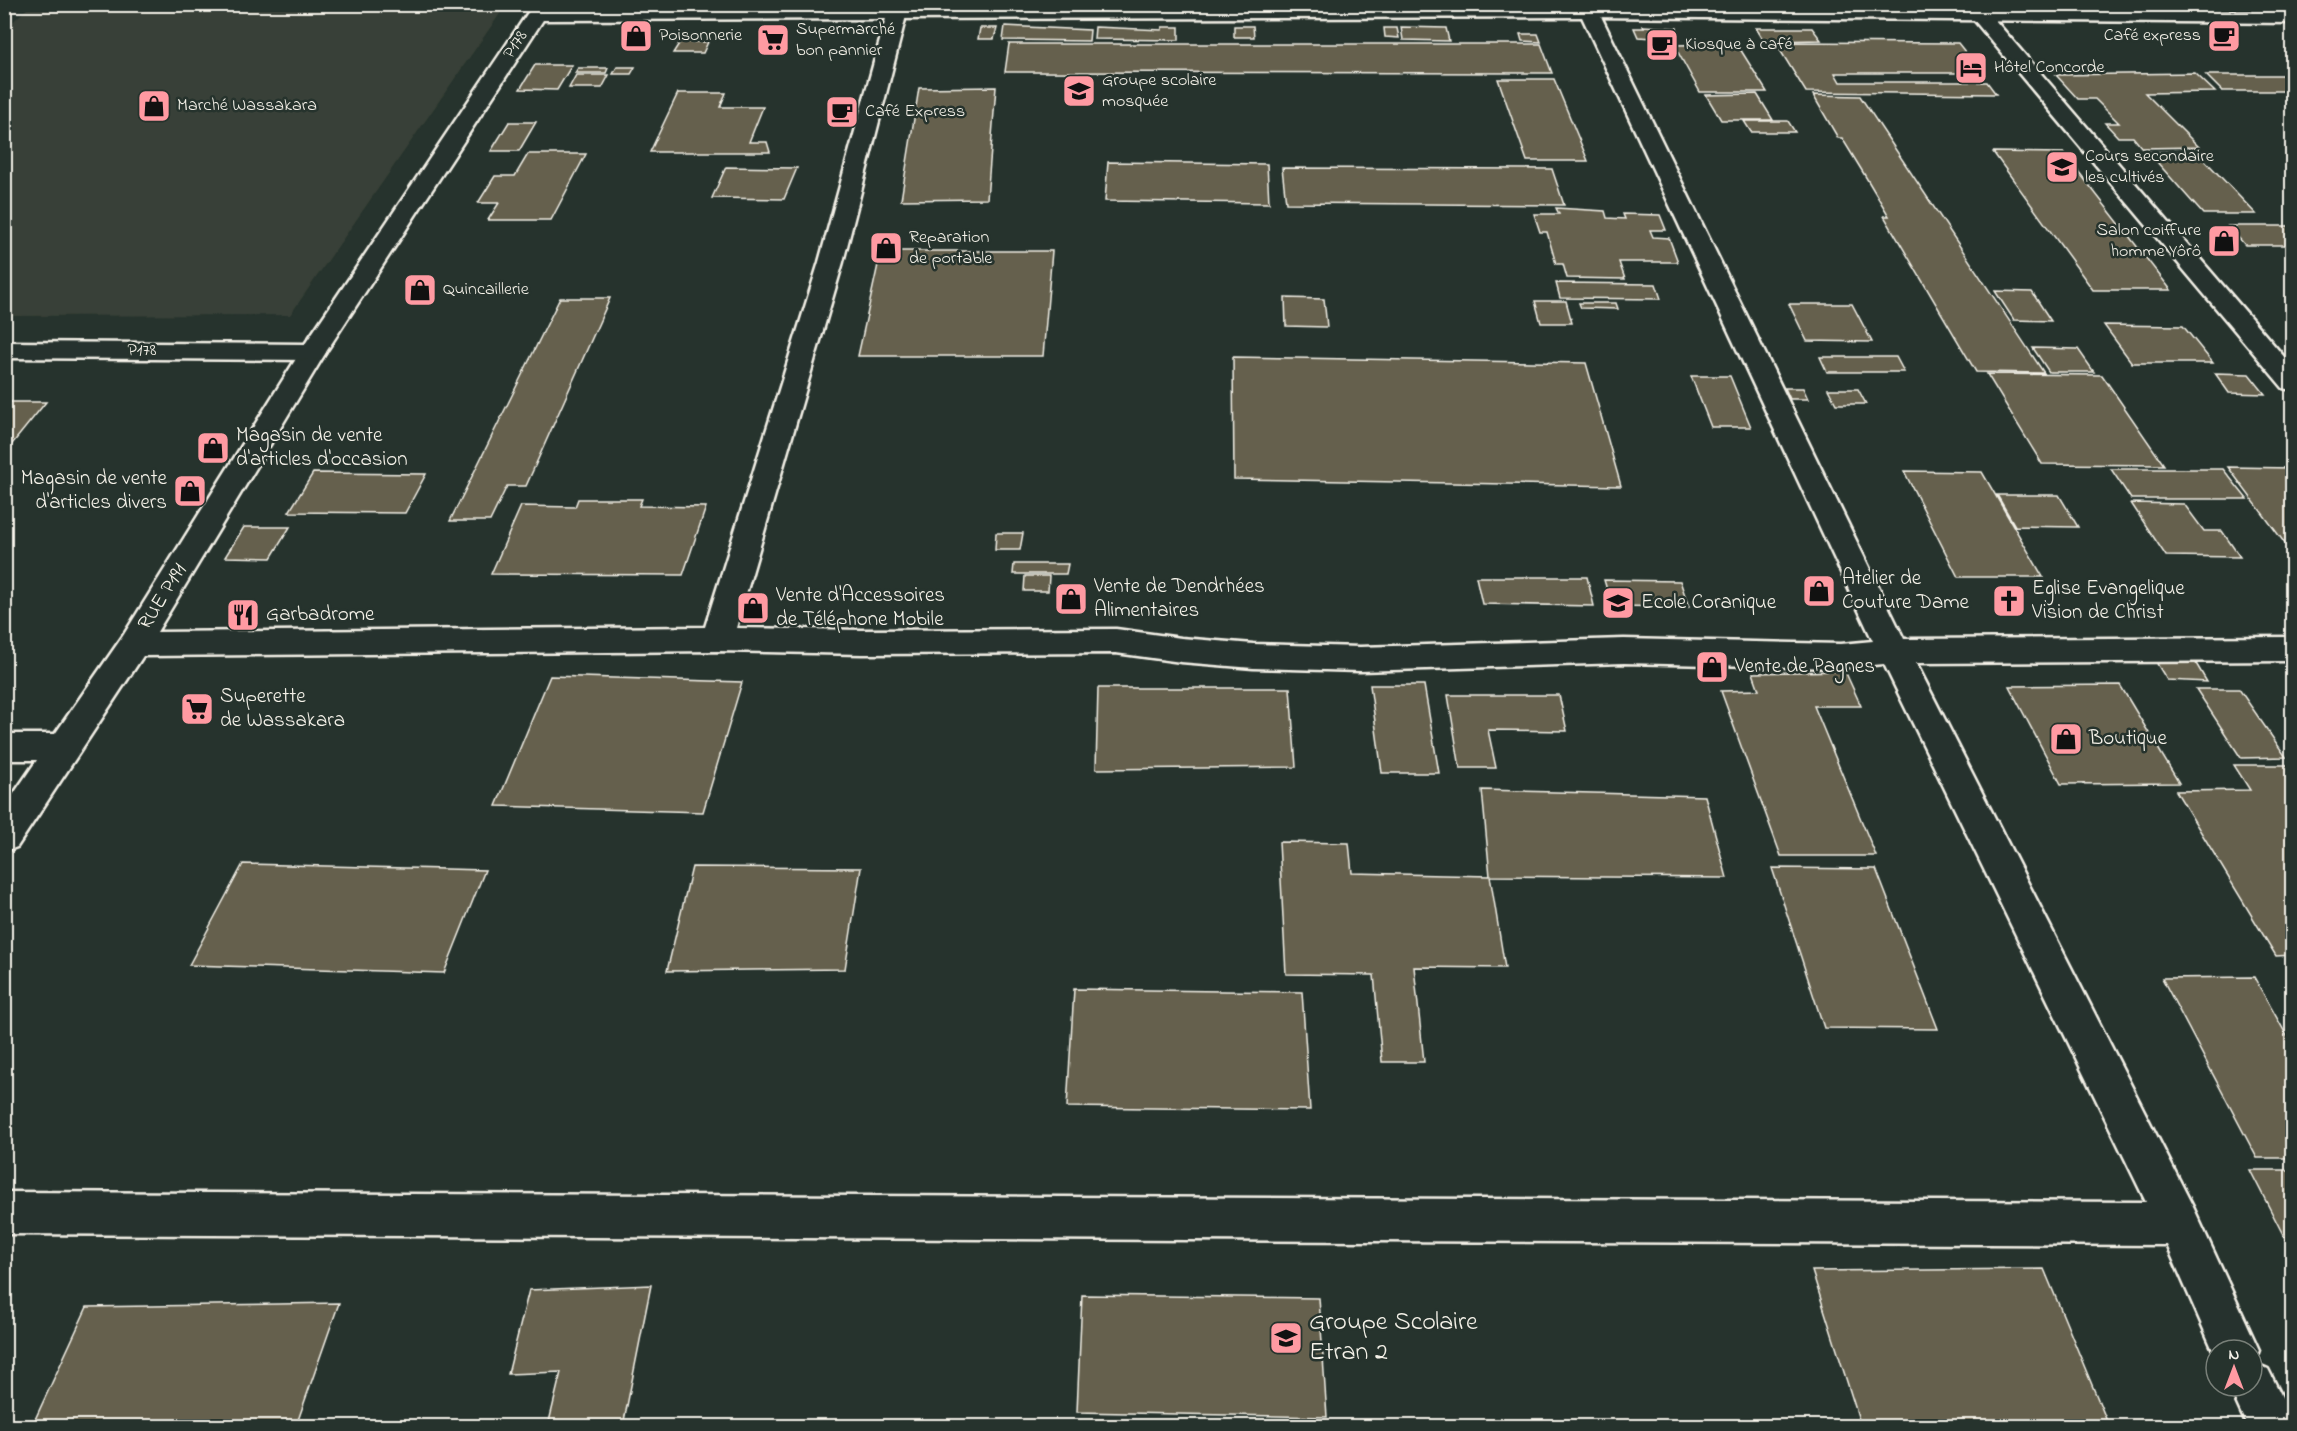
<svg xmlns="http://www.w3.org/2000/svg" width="2297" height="1431" viewBox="0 0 2297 1431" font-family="'Indie Flower',sans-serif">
<rect width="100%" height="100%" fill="#26332d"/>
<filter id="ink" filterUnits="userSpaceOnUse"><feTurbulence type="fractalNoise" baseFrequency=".0167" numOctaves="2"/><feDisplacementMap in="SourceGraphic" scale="12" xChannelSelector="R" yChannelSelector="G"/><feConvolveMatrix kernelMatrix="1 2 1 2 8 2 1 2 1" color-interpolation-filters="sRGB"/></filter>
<g filter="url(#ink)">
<path fill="#394137" d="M32,4H506V5L290,315L5,316V29Z"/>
<path fill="#65614e" stroke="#f4f1e8" stroke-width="1.5" d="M1005,26L1090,30L1089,41L1003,40Z
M1234,26H1253L1254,37H1234Z
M1643,26L1677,28L1678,32H1651L1654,38L1638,37L1634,28H1644Z
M1095,27L1162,30V27H1179V40L1094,39Z
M1401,27L1446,28L1449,41L1403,40Z
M980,28H997L994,39H978Z
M1384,28H1397L1399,38L1385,37Z
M1756,28H1812L1821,40L1764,41Z
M1520,34H1538L1541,42L1522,41Z
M680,42H708L703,53H673Z
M1775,42L1958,43L1982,73H1835L1840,82H1987L1996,94L1806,92Z
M1009,44H1541L1552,73L1005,72Z
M1737,44L1767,92H1700L1674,45Z
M535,65H572L557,90L520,89Z
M617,67H635L631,74H613Z
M578,68H608L606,73H575Z
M2195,73L2215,92L2145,93L2199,147L2142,148L2133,137H2118L2105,123H2119L2095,99H2078L2056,75Z
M576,75H609L602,88H569Z
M2206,75H2292V91H2222Z
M1498,79H1554L1588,161H1527Z
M996,87L987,199L901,200L919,88Z
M678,93H726L720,107H763L749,142H767L770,152H650Z
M1757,94L1773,120H1721L1706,95Z
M1813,95L1860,96L2044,373L1976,372L1884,216H1889L1864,174L1842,138H1838Z
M1744,121H1788L1795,132H1751Z
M509,122H536L519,151H491Z
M1993,152L2064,153L2171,290H2093Z
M2148,152H2197L2256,214H2203Z
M528,154H586L551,220H488L499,203H478L495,176H515Z
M1108,162L1267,164L1269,203L1105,201Z
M726,167L797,168L784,199L712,198Z
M1282,168L1552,169L1564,205L1286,203Z
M1556,208L1605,211L1607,218L1625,219L1623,214L1660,215L1666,230H1650L1653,237L1669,238L1678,262H1619L1625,279L1567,278L1563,264H1556L1547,232H1540L1534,214H1559Z
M2228,226H2292V245H2245Z
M881,251H1052L1043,356H858Z
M1556,283L1656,284L1661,299L1560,298Z
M1995,291L2032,292L2051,321L2014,320Z
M560,298H610L526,486H507L490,521H450Z
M1285,298L1324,299L1327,327L1286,326Z
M1535,301H1566L1572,323H1541Z
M1579,303H1616L1618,309L1581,308Z
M1789,304H1852L1872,342L1807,341Z
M2104,325L2183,326L2213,363H2132Z
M2033,348L2078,349L2094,372H2049Z
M1233,357L1586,363L1621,486L1234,479Z
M1820,357H1896L1904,372H1827Z
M2215,373L2249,374L2265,394L2229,393Z
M1987,374L2102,375L2164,465L2042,464Z
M1691,376H1730L1751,427H1711Z
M1785,388H1803L1808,399H1790Z
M1828,389H1858L1866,404H1836Z
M4,402H46L4,454Z
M2228,467L2292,468V553Z
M2111,469H2223L2247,499H2131Z
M1904,471L1982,472L2043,577H1958Z
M313,473L426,474L405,513L289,512Z
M1997,495H2059L2078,527L2015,526Z
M578,499H642L639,506L706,507L683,575L491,574L521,506L575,507Z
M2131,503L2184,504L2204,531H2222L2240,557L2166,556Z
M244,527H290L271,558L225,557Z
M996,533H1023L1020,550H995Z
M1014,564H1068L1066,574H1013Z
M1025,576H1049L1048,591H1024Z
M1476,577H1587L1594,606L1482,604Z
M1604,580L1680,581L1689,607L1612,606Z
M2151,654L2191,655L2207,682L2167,680Z
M1845,671L1861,706H1814L1876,856H1781L1721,691L1759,690L1753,673Z
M550,676L742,682L703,812L496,806Z
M1370,685H1424L1439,773H1382Z
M2120,685L2179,783L2061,784L2009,686Z
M1098,688H1290L1296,767L1096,769Z
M2196,689H2239L2286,757L2241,758Z
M1448,695H1559L1567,731L1488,730L1496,768H1460Z
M2234,765H2292V955L2276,956L2176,791L2250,790Z
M1482,790L1705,796L1727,878L1490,876Z
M1279,842L1349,843L1352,873L1490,876L1505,968L1414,967L1424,1062H1382L1374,975L1286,974Z
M243,864L485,870L444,973L189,965Z
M692,867L861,868L845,969L667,971Z
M1772,868L1876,869L1938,1029L1824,1028Z
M2254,977L2292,1045V1158H2257L2162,978Z
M1074,989L1302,992L1310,1110L1067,1107Z
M2250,1170H2292V1252Z
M2044,1269L2109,1426H1861L1812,1271Z
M651,1285L623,1426H548L561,1372L508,1374L529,1290Z
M1082,1295L1319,1298L1327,1417L1077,1412Z
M339,1303L296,1426H32L87,1307Z"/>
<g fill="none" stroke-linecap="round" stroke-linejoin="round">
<g stroke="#f4f1e8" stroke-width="5">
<path id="minor" d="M890,4H909L843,262L736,628L862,630L1116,629L1181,638L1253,644L1360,647L1624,639L1841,644L1873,641L1576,4H1595L1904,639L2292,637V661L1916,663L2194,1209L2259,1350L2254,1363L2268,1369L2288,1409L2292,1426H2247L2229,1386H2252V1350H2216V1357L2167,1245L4,1234V1192L2146,1202L1884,664L1841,668L1624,663L1360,671L1253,668L1181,662L1116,653L862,654L717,651L143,656L17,847L4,852V808L37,760H4V734H55L123,636L304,346L313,344L322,346L326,352L157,632L705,627L819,262Z
M1981,10L1988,12L2292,366V390L2283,388L1974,20L1971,16L1974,12Z"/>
</g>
<g stroke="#f4f1e8" stroke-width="5">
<path id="tertiary" d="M1588,5L2292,11V23L1588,17L543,20L322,358L313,360L4,358V342L305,344L527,14L530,10L537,8Z"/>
</g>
<use href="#minor" fill="#26332d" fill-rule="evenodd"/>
<use href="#tertiary" fill="#26332d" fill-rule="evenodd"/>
</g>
</g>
<defs>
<g id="shop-square" transform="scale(1.725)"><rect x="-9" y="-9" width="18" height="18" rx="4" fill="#ff9aa2" stroke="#26332d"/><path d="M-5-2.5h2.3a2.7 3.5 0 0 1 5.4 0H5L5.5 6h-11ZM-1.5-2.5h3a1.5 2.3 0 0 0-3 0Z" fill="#111"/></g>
<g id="cafe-square" transform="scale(1.725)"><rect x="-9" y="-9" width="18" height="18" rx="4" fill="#ff9aa2" stroke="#26332d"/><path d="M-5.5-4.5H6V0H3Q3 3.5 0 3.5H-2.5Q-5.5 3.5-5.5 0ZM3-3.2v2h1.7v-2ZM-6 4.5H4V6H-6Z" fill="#111"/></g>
<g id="supermarket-square" transform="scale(1.725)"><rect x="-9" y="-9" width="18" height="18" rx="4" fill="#ff9aa2" stroke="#26332d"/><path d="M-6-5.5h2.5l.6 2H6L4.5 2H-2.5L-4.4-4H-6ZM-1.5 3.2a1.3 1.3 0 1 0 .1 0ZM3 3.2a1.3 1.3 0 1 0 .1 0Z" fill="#111"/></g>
<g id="hotel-square" transform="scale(1.725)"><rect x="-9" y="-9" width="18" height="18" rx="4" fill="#ff9aa2" stroke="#26332d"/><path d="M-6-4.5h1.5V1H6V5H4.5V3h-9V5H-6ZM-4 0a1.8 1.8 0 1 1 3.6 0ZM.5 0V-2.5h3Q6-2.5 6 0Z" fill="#111"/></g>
<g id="school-square" transform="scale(1.725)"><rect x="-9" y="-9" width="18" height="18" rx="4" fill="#ff9aa2" stroke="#26332d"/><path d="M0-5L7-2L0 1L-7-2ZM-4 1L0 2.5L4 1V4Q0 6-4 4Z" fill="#111"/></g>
<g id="church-square" transform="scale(1.725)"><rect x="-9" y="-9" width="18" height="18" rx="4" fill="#ff9aa2" stroke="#26332d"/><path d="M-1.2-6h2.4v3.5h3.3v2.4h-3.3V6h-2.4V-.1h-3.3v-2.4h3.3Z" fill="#111"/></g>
<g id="restaurant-square" transform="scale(1.725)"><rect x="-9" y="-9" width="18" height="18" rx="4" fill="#ff9aa2" stroke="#26332d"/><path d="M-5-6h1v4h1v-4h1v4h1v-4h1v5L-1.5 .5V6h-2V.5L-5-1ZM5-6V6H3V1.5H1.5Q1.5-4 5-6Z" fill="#111"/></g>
</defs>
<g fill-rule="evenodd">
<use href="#shop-square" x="636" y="36"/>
<use href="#cafe-square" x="2224" y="36"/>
<use href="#supermarket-square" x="773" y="40"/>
<use href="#cafe-square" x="1662" y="45"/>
<use href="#hotel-square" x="1971" y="68"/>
<use href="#school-square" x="1079" y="91"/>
<use href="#shop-square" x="154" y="106"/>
<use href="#cafe-square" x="842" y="112"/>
<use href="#school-square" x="2062" y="167"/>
<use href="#shop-square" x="2224" y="241"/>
<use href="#shop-square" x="886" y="248"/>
<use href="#shop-square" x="420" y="290"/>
<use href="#shop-square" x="213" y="448"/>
<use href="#shop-square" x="190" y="491"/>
<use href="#shop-square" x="1819" y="591"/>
<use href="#shop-square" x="1071" y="599"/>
<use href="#church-square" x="2009" y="601"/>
<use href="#school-square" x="1618" y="603"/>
<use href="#shop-square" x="753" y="608"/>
<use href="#restaurant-square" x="243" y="615"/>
<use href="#shop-square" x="1712" y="667"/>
<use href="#supermarket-square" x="197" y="709"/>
<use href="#shop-square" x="2066" y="739"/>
<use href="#school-square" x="1286" y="1338"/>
</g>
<g text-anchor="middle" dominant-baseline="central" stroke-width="5" stroke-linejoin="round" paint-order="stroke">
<g font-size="18" fill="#f4f1e8" stroke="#26332d" text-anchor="start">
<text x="796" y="30">Supermarché<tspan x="796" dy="21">bon pannier</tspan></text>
<text x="659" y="36">Poisonnerie</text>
<text x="2201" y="36" text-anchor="end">Café express</text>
<text x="1685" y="45">Kiosque à café</text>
<text x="1994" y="68">Hôtel Concorde</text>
<text x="1102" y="81">Groupe scolaire<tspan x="1102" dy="21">mosquée</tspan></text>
<text x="177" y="106">Marché Wassakara</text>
<text x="865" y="112">Café Express</text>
<text x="2085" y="157">Cours secondaire<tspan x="2085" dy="21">les cultivés</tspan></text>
<text x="2201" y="231" text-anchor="end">Salon coiffure<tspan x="2201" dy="21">homme Yôrô</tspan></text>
<text x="909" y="238">Reparation<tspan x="909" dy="21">de portable</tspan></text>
<text x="443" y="290">Quincaillerie</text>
</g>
<g font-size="18" fill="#f4f1e8" stroke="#26332d">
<text transform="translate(516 45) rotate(-57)">P178</text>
<text x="142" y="351">P178</text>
</g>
<g font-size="21" fill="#f4f1e8" stroke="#26332d" text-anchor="start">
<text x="236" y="436">Magasin de vente<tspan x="236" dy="24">d'articles d'occasion</tspan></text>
<text x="167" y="479" text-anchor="end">Magasin de vente<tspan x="167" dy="24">d'articles divers</tspan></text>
<text x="1842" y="579">Atelier de<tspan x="1842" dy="24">Couture Dame</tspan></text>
<text x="1094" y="587">Vente de Dendrhées<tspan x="1094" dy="24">Alimentaires</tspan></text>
<text x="2032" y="589">Eglise Evangelique<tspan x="2032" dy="24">Vision de Christ</tspan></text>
<text x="776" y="596">Vente d'Accessoires<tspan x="776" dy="24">de Téléphone Mobile</tspan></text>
<text x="1641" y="603">Ecole Coranique</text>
<text x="266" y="615">Garbadrome</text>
<text x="1735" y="667">Vente de Pagnes</text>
<text x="220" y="697">Superette<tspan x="220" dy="24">de Wassakara</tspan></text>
<text x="2089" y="739">Boutique</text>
</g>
<g font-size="21" fill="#f4f1e8" stroke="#26332d">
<text transform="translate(163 597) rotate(-58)">RUE P191</text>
</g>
<g font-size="26" fill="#f4f1e8" stroke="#26332d" text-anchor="start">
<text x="1309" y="1323">Groupe Scolaire<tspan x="1309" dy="30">Etran 2</tspan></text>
</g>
</g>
<rect width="2297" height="1431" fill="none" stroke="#26332d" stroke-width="24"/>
<rect x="12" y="12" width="2273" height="1407" fill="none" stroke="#f4f1e8" stroke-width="2" filter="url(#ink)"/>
<g transform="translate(2234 1368)"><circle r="28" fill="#26332d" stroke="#787f78" stroke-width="1.5"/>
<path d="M0-4.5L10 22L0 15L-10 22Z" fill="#ff9aa2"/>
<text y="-9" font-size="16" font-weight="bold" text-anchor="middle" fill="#f4f1e8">N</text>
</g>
</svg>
